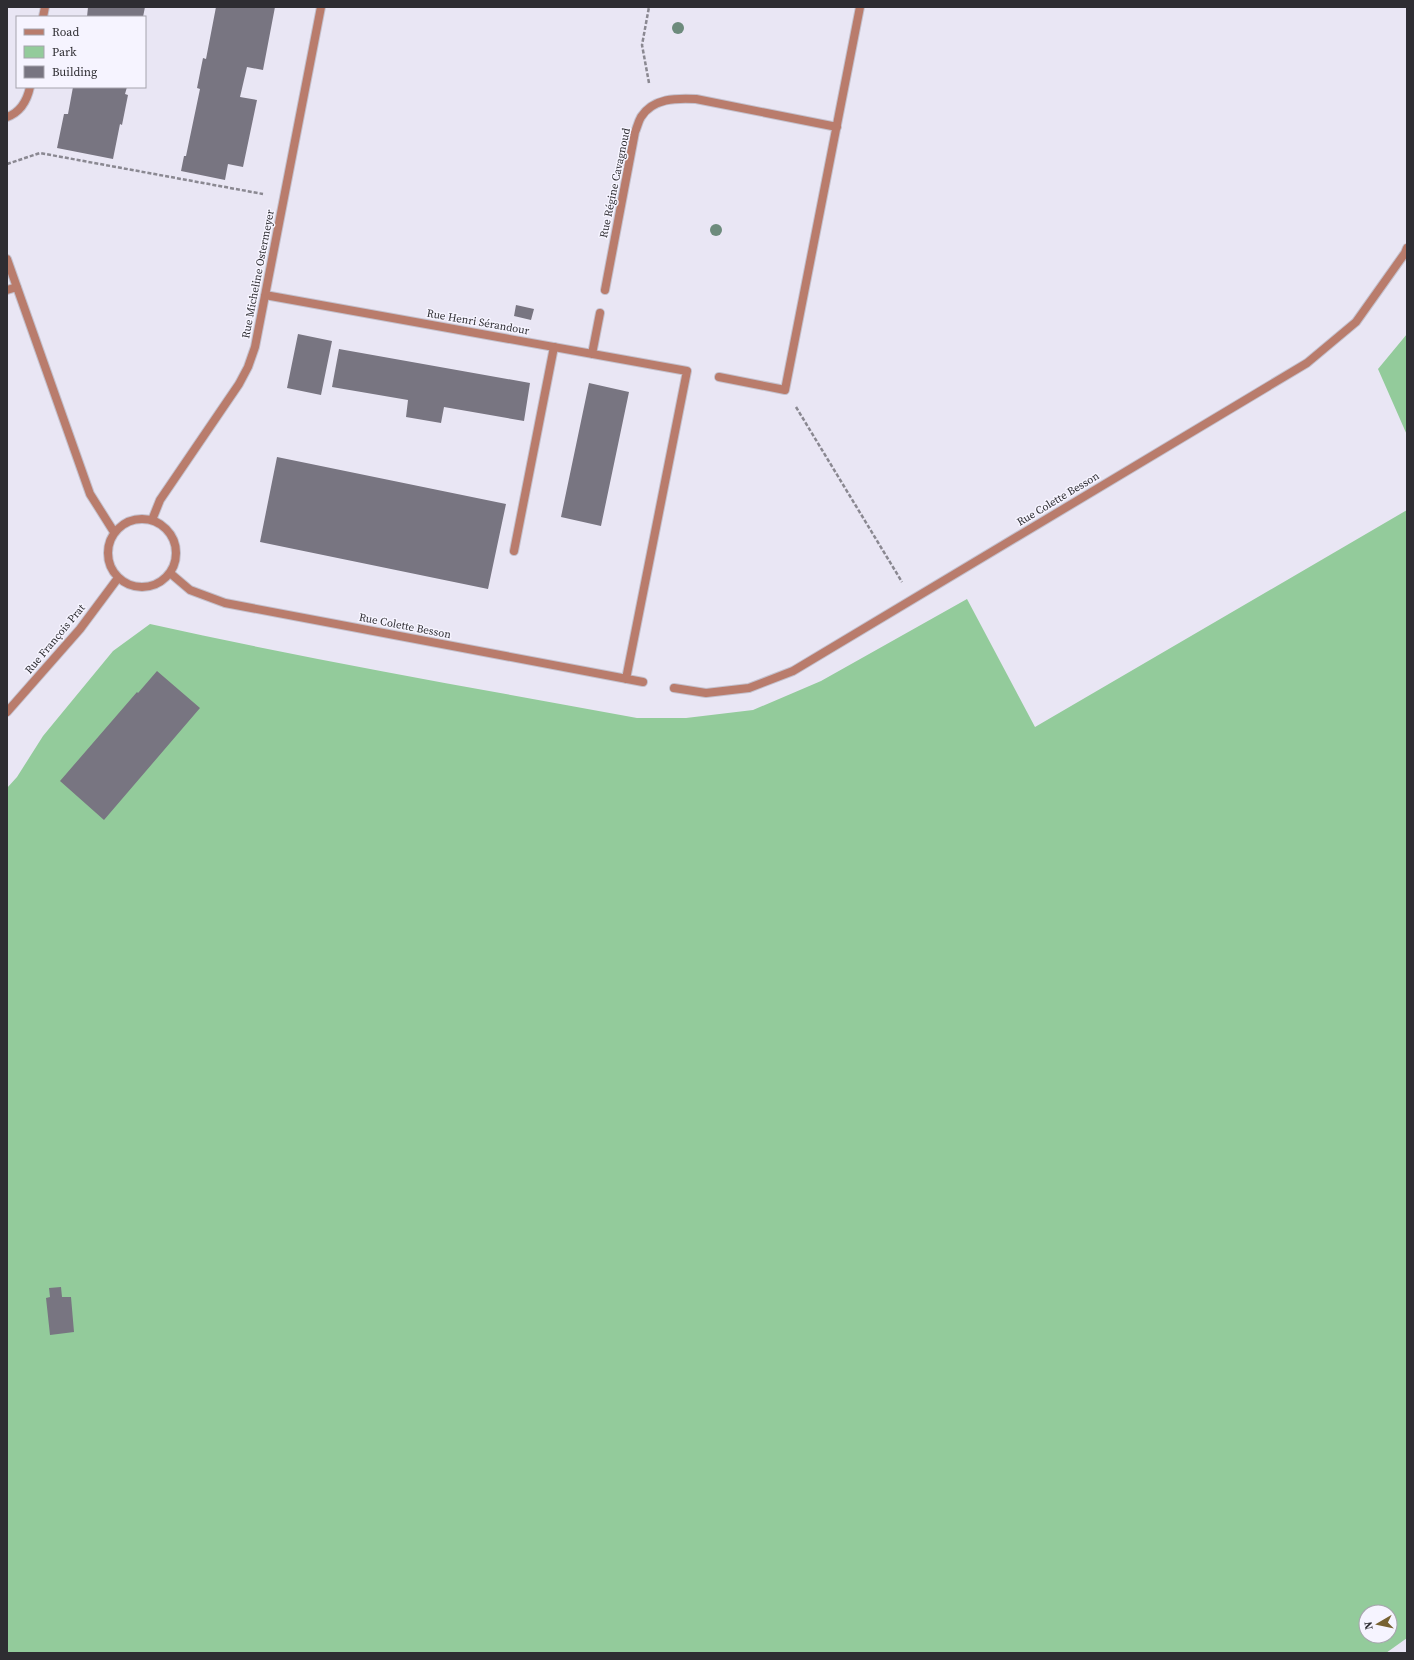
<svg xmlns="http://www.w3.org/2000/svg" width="1414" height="1660" viewBox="0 0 1414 1660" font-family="'Source Serif 4',serif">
<rect width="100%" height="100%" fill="#e9e6f4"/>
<path fill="#93cb9b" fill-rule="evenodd" d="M1407,334V435L1378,369Z
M1407,510V1638L1386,1653H7V788L17,777L43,736L113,651L150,624C311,660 475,688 637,718H686L753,710L821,681L967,599L1035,727ZM1366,1612H1390V1636H1366Z"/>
<path fill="#787581" d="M88,7H145L143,17H87Z
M216,7H275L263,70L247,67L240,97L257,100L243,167L228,164L225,180L181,171L184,156H186L200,89L197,88L203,58L206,59Z
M73,87H127L125,94L128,95L122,125L120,124L113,159L57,148L64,114H68Z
M516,305L534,309L531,320L514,316Z
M298,334L332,341L321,395L287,388Z
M339,349L530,383L524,421L444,407L441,423L406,417L408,400L332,387Z
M589,383L629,392L601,526L561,517Z
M277,457L506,504L488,589L260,542Z
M157,671L200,708L104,820L60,781L137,692L138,693Z
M61,1287L62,1297H71L74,1332L50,1335L46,1298L50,1297L49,1288Z"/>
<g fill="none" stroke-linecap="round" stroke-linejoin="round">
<g stroke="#c4c1cd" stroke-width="10">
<path id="service" d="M43,17L45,7
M7,117C21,112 27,101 30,87
M514,551L554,347"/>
</g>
<g stroke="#c4c1cd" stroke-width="10">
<path id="minor" d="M7,259L90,494L114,532
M7,290L17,287
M605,290L635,132C637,128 638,122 641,117C653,98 676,98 696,99L837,127
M265,295L687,371L626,679
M592,354L600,313
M719,377L785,390L860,7
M108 553a34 34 0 1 1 68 0a34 34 0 1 1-68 0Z
M152,520L160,500L239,384L248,367L255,347L321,7
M170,573L190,590L225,603L643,682
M674,688L706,693L749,688L793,671L1307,363L1356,322L1405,253L1407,248
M7,712L80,629L118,578"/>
</g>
<path stroke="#8a8891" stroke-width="2.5" stroke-dasharray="4 2" stroke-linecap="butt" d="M649,83L642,45L649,7
M7,164L40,153L263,194
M796,407L902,582"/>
<use href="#service" stroke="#b97c6c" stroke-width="8"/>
<use href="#minor" stroke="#b97c6c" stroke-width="8"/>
</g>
<g fill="#6d8b7c">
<circle cx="678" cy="28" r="6"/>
<circle cx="716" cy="230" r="6"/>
</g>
<g text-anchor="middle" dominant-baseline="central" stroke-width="3" stroke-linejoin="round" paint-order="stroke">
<g font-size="11" fill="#2e2d32" stroke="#f6f4ff">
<text transform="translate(615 183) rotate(-78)">Rue Régine Cavagnoud</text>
<text transform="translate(258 274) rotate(-79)">Rue Micheline Ostermeyer</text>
<text transform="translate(478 322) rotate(10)">Rue Henri Sérandour</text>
<text transform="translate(1058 499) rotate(-31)">Rue Colette Besson</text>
<text transform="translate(405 626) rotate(11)">Rue Colette Besson</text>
<text transform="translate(55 639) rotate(-50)">Rue François Prat</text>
</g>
</g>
<rect width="1414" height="1660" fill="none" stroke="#2e2d32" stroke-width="16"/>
<rect x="16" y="16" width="130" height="72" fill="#f6f4ff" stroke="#a6a4ad"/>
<rect x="24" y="29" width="20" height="6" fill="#b97c6c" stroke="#a6a4ad"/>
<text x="52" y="36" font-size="12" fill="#2e2d32">Road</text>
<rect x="24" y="46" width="20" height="12" fill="#93cb9b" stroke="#a6a4ad"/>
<text x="52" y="56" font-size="12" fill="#2e2d32">Park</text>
<rect x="24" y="66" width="20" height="12" fill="#787581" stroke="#a6a4ad"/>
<text x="52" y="76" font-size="12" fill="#2e2d32">Building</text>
<g transform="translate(1378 1624) rotate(261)"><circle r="19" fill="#f6f4ff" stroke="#a6a4ad"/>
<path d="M0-3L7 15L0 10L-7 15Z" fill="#786232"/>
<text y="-6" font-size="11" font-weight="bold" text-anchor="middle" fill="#2e2d32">N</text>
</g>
</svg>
